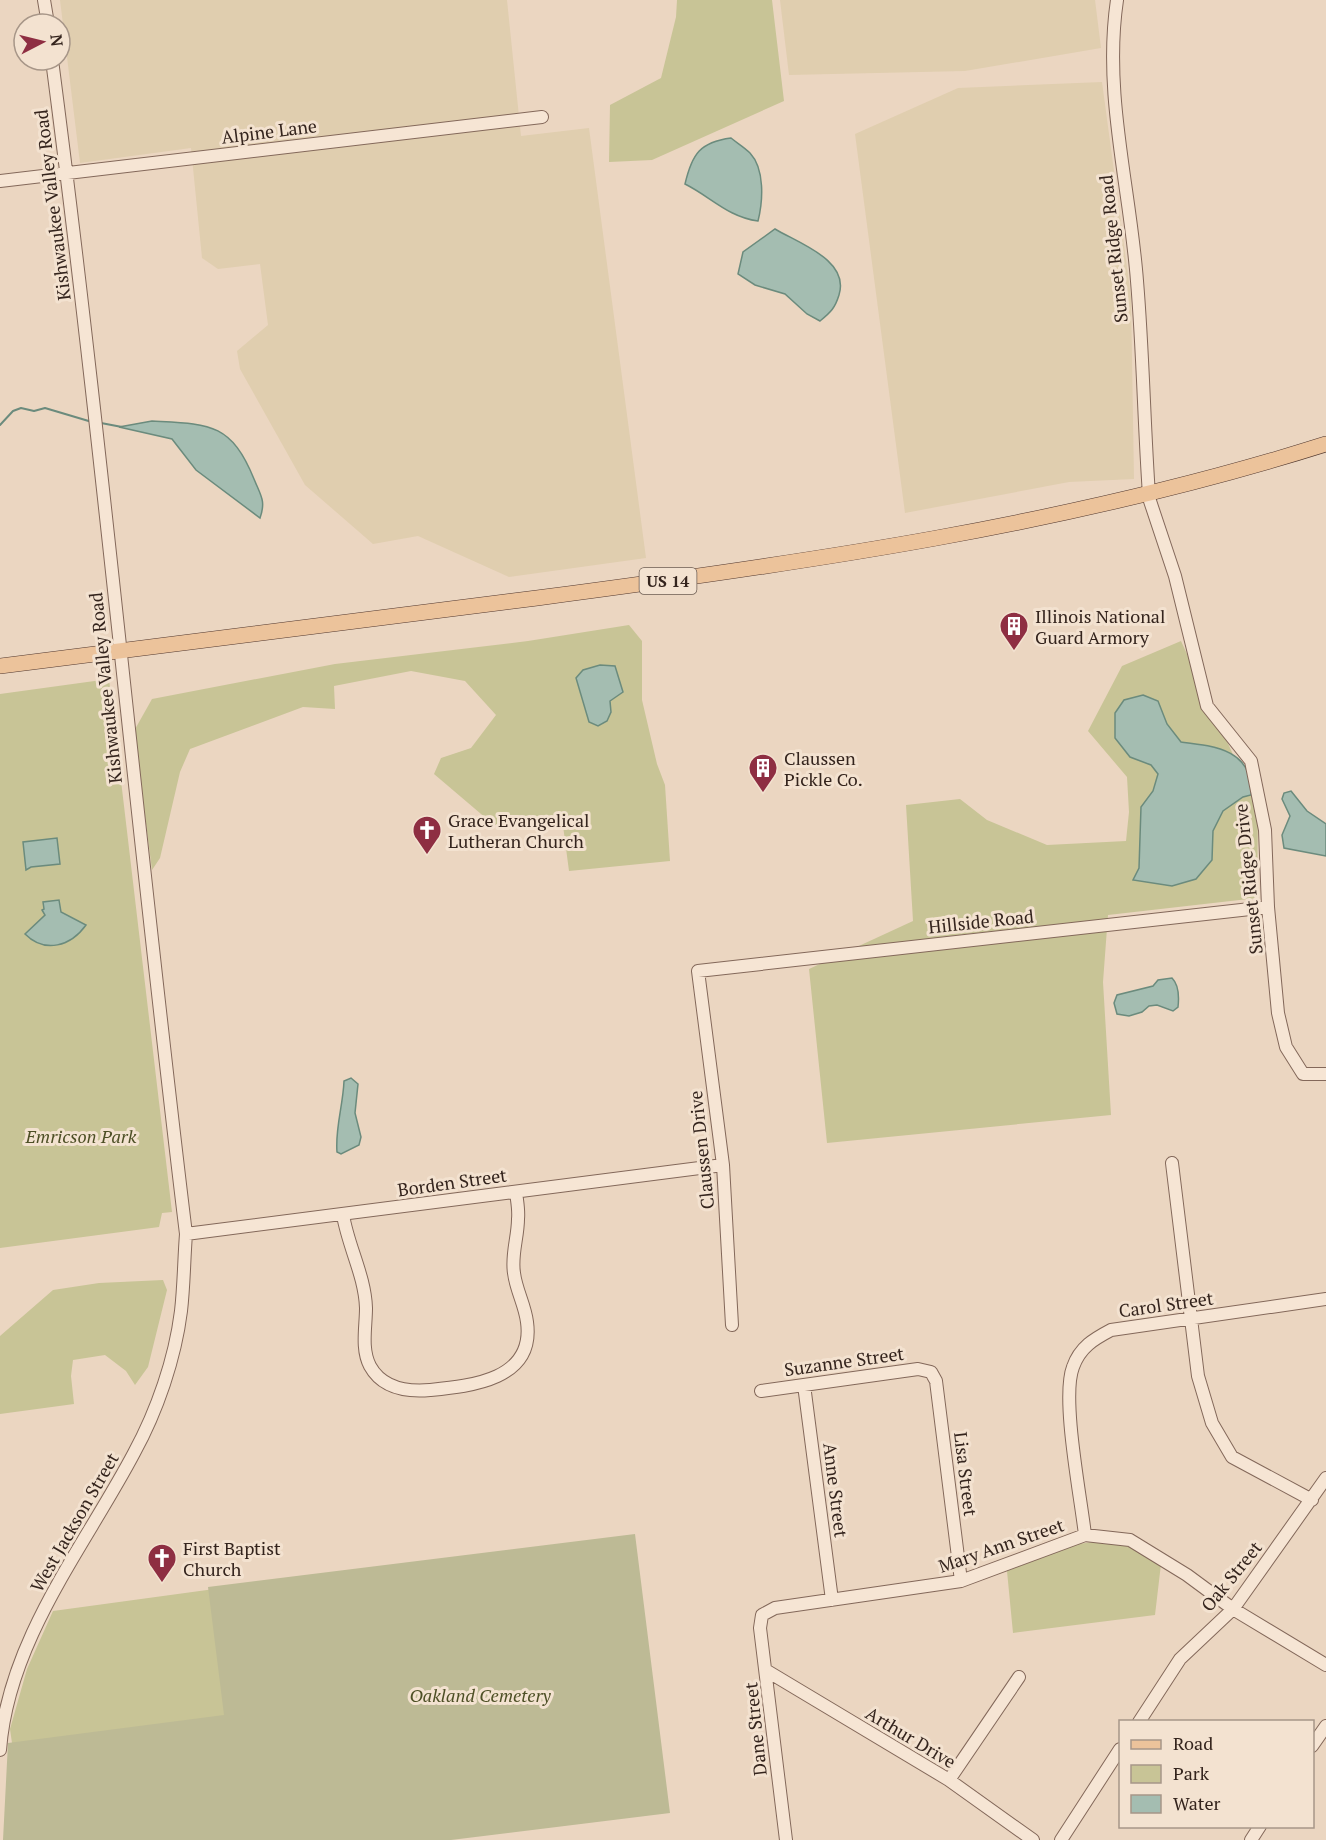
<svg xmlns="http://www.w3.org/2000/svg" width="1326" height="1840" viewBox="0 0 1326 1840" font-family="'PT Serif',serif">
<rect width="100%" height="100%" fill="#ebd6c1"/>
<path fill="#e0ceaf" d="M60,0H507L521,136L589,128L646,558L509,577L418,536L373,544L305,485L240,369L237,351L268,325L260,264L218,269L202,258L191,148L80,163Z
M780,0H1095L1101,48L965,71L789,75Z
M1102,82L1131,297L1134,479L1069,482L905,513L855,134L958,88Z"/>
<path fill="#c8c496" d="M677,0H772L784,101L652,160L609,162L610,105L661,78L676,17Z
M629,625L642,641V700L657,764L665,785L670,861L569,871L562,818L494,825L434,774L441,758L471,748L496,715L465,681L411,671L334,686L335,709L303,707L190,749L180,772L160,858L152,870L134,731L152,699L335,664L528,641Z
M1181,641L1258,809L1257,898L1108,915L1103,982L1111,1115L827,1143L809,969L913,921L906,805L960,799L987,820L1047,845L1126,841L1129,812L1127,777L1088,731L1122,666Z
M109,679L172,1212L162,1213L159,1227L0,1248V694Z
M163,1280L167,1290L148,1367L135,1385L126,1371L105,1355L73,1360L71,1376L74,1404L0,1414V1336L53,1290L99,1283Z
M1100,1541L1127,1543L1161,1564L1155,1615L1013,1633L1007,1571L1078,1544Z
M229,1587L249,1740L14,1757L10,1729L27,1669L53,1611Z"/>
<path fill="#bdba95" d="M635,1534L670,1813L451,1840H3L8,1743L224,1715L208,1587Z"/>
<path fill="#a4bdb1" stroke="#6b8b7d" stroke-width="1.5" d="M731,138C737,143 744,147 750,153C765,169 763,201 758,221C728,217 711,197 685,184C692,154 700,142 731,138Z
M775,229C798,243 850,260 839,295C835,308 831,312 820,321L807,314L785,294L755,285L738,274L743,252Z
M152,421C208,424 231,422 254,479C261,496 266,501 260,518L196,470L172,439L119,427Z
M600,665L615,666L623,692L610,701L611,712L607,721L598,726L589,722L576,678L583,670Z
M1143,695L1158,701L1167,724L1181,742C1215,746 1254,750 1251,795L1243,797L1223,811L1213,831L1212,860L1196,879L1172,886L1133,880L1139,868L1141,807L1153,791L1158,774L1151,765L1130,757L1115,738V713L1124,700Z
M1291,791L1307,811L1326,824V856L1284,848L1282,835L1290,816L1282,799L1284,793Z
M57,838L60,864L31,867L26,870L23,842Z
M59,900L61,912L86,925C71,946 45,954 25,934L45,915L42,910L44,909L43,902Z
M1172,978C1179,985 1179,998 1178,1007L1173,1011L1157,1005L1149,1006L1142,1012L1129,1016L1117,1014L1114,1003L1117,995L1153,986L1158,980Z
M351,1078L358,1084L355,1113L361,1137L359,1145L341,1154L337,1152C335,1128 343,1106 344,1081Z"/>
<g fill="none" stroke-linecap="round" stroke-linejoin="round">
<path stroke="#6b8b7d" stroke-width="2" d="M101,423L122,427
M0,425L13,411L21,408L34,411L45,408L92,422"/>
<g stroke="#83685a" stroke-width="14">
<path id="minor" d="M44,0L48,24
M1117,0C1103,94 1130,187 1137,281C1143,352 1144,424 1149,495
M0,181L542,117
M1148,495L1175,576L1207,706L1251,761L1265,830L1268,907L1278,1013L1286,1047L1303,1074H1326
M1172,1163L1198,1376L1212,1423L1232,1457L1312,1500
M343,1215C348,1246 365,1276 366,1308C366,1327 361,1349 370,1366C382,1388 407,1392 430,1390C471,1386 535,1380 527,1322C525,1305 516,1290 514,1273C511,1255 518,1237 518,1219C519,1210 517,1201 516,1192
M186,1234L723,1165
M732,1325L723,1165L698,971L1268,907
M804,1385L832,1600
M761,1391L918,1369L931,1372L936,1381L961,1581
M1085,1535C1081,1498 1061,1398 1073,1367C1080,1347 1094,1339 1111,1330L1326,1299
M767,1671L949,1780L1033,1840
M1139,1722L1180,1659L1233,1609L1326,1478
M1312,1746L1326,1726
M0,1750C8,1640 85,1546 134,1453C157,1411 175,1359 181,1311C184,1285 184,1259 186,1234C138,843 103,450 52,60
M949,1780L1019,1677
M786,1840L760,1628L762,1615L775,1608L961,1581L1085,1535L1130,1540L1187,1575L1233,1609L1326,1665
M1061,1840L1120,1749
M1251,1840L1260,1826"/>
</g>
<g stroke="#51372e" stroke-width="16">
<path id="major" d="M0,666C179,644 358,621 537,598C803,563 1070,525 1326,444"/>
</g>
<use href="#minor" stroke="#f6e5d4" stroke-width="12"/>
<use href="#major" stroke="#ecc39b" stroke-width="15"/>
</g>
<defs>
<g id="building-pin" transform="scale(1.5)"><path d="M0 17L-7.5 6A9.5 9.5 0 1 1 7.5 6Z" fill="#8e2e42" stroke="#f3e2d0"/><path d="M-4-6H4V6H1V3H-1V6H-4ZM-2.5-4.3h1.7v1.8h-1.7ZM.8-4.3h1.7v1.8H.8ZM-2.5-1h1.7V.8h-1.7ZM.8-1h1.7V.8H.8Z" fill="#fff"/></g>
<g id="church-pin" transform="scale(1.5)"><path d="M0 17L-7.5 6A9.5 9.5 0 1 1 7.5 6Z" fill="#8e2e42" stroke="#f3e2d0"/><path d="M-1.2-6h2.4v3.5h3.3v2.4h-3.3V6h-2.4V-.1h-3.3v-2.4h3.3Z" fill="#fff"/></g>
</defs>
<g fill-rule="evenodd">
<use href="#building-pin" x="1014" y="626"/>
<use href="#building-pin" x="763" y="768"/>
<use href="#church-pin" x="427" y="830"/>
<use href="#church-pin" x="162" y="1558"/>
</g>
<g text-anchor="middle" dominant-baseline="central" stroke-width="6" stroke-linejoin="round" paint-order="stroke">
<rect fill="#f3e2d0" stroke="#6d5d53" stroke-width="1.5" x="639.5" y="568" width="57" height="26" rx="4.5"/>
<g font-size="16" font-weight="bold" fill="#34241d">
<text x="668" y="581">US 14</text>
</g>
<g font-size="18" fill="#34241d" stroke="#f3e2d0">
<text transform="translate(269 131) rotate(-7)">Alpine Lane</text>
<text transform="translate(52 205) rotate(-97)">Kishwaukee Valley Road</text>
<text transform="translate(1113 249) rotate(-96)">Sunset Ridge Road</text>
<text transform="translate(105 688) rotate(-96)">Kishwaukee Valley Road</text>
<text transform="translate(1248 879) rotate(-96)">Sunset Ridge Drive</text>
<text transform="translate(981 921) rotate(-6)">Hillside Road</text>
<text transform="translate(701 1150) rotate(-96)">Claussen Drive</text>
<text transform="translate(452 1182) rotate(-8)">Borden Street</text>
<text transform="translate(1166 1304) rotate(-8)">Carol Street</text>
<text transform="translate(844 1361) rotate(-8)">Suzanne Street</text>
<text transform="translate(966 1474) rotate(83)">Lisa Street</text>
<text transform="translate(836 1490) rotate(83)">Anne Street</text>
<text transform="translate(74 1522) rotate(-60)">West Jackson Street</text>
<text transform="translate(1001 1545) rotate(-19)">Mary Ann Street</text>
<text transform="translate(1231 1576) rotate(-51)">Oak Street</text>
<text transform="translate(755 1729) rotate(-96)">Dane Street</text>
<text transform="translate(911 1737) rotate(31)">Arthur Drive</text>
</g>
<g font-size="18" fill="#34241d" stroke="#f3e2d0" text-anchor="start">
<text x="1035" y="616">Illinois National<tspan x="1035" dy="21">Guard Armory</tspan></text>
<text x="784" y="758">Claussen<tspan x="784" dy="21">Pickle Co.</tspan></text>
<text x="448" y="820">Grace Evangelical<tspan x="448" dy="21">Lutheran Church</tspan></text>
<text x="183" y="1548">First Baptist<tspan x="183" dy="21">Church</tspan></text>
</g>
<g font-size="18" font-style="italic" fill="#4d4f25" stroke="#f3e2d0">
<text x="81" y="1136">Emricson Park</text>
<text x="480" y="1695">Oakland Cemetery</text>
</g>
</g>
<rect x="1119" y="1720" width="195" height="108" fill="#f3e2d0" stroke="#a79688" stroke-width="1.5"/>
<rect x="1131" y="1740" width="30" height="9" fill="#ecc39b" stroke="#a79688" stroke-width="1.5"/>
<text x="1173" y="1750" font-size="18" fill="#34241d">Road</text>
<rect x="1131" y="1765" width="30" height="18" fill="#c8c496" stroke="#a79688" stroke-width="1.5"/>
<text x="1173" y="1780" font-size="18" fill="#34241d">Park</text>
<rect x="1131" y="1795" width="30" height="18" fill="#a4bdb1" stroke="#a79688" stroke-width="1.5"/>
<text x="1173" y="1810" font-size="18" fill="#34241d">Water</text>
<g transform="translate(42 42) rotate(83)"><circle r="28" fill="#f3e2d0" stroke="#a79688" stroke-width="1.5"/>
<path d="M0-4.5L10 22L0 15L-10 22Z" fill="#8e2e42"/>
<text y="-9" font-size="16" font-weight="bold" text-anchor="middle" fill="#34241d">N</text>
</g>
</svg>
